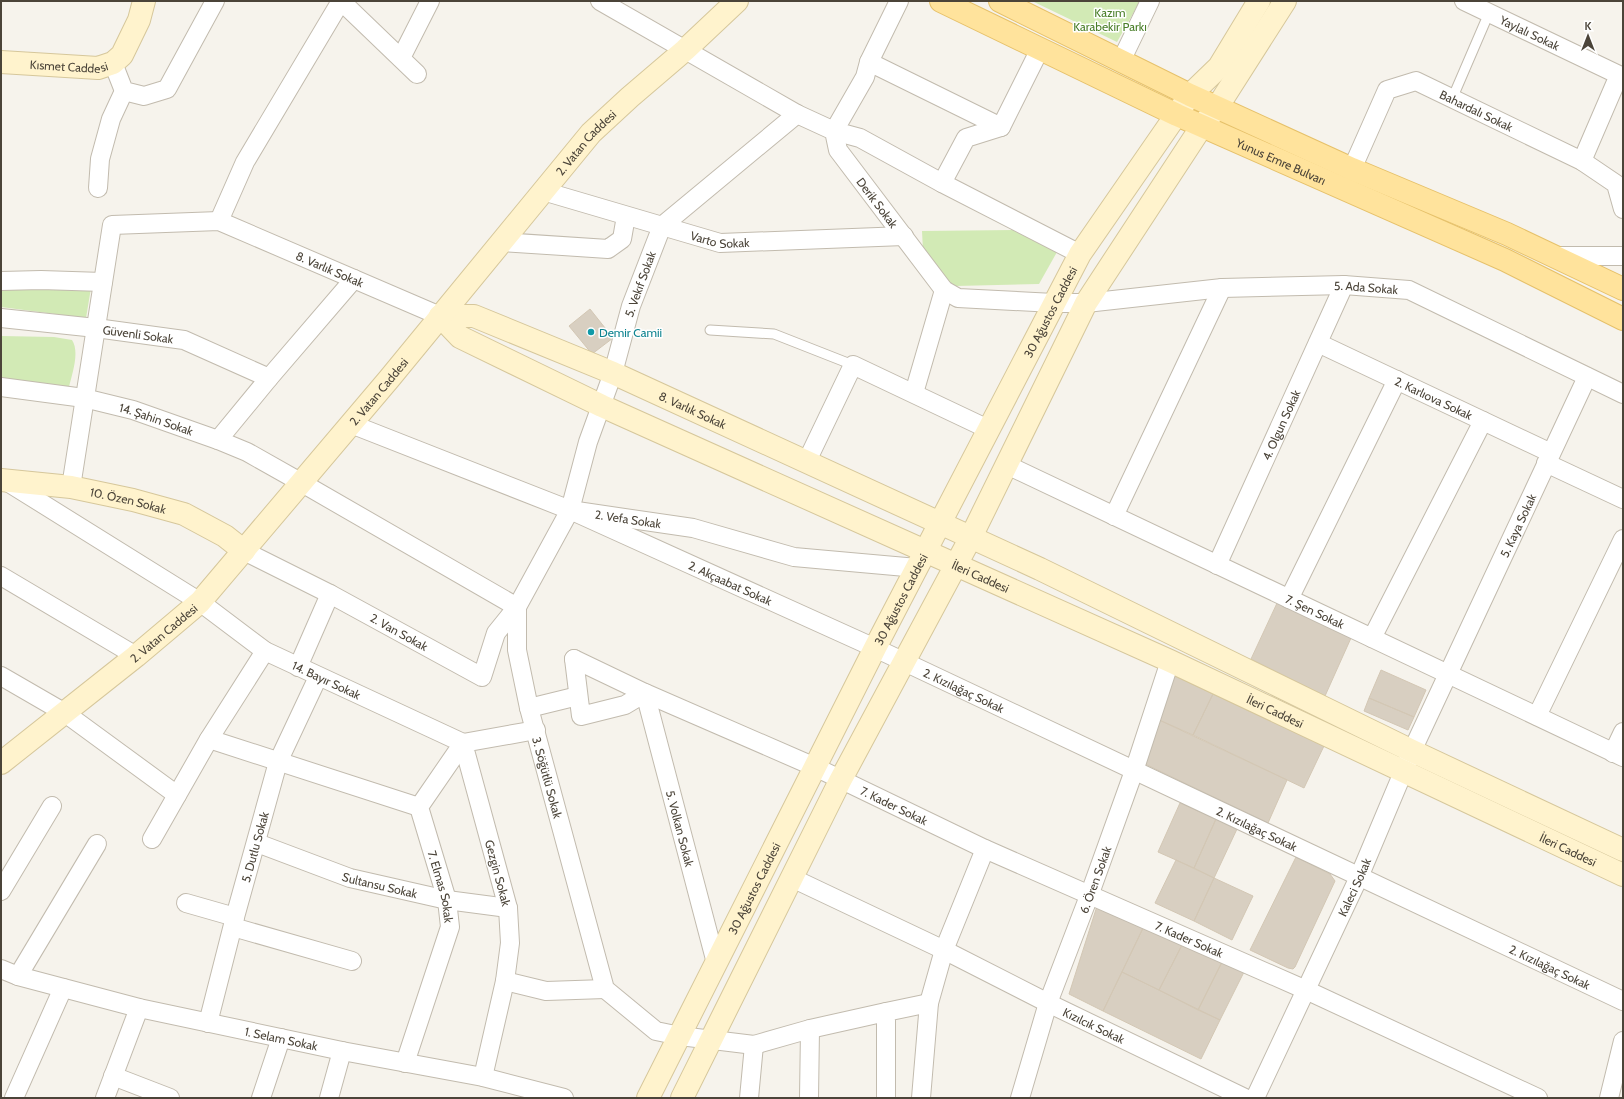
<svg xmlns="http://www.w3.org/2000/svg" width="1624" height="1099" viewBox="0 0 1624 1099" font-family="Cabin,sans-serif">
<rect width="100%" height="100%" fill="#f6f3ec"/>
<path fill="#d2eab5" d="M1032,1H1140L1117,42Z
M1014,230L1057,252L1039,284L956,286L943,280L923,251L922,231Z
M1,285L91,288L86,318L1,307Z
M1,336L54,337L72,340C80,352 72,374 69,387L1,385Z"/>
<path fill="#d8cfc1" stroke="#d3c7b4" d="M590,309L613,338L592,354L569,326Z
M1278,601L1351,638L1325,696L1251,659Z
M1381,670L1426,690L1414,717L1369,698Z
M1173,675L1213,694L1193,735L1157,719Z
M1213,694L1324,746L1304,788L1193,735Z
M1369,698L1414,717L1408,730L1364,711Z
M1157,719L1287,780L1268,823L1145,764Z
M1180,803L1216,819L1194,868L1158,852Z
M1216,819L1237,829L1214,878L1194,868Z
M1296,857L1330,874L1335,881L1295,967L1293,969L1288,968L1250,950Z
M1176,860L1214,878L1194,921L1155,903Z
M1214,878L1253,896L1232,940L1194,921Z
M1098,903L1145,924L1103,1011L1069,994Z
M1145,924L1183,943L1159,990L1122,972Z
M1183,943L1222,962L1198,1010L1159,990Z
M1222,962L1244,972L1220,1020L1198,1010Z
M1122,972L1220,1020L1201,1059L1103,1011Z"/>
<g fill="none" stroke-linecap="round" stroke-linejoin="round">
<g stroke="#c2bbae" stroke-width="11">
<path id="lane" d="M1452,99L1489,13
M710,330L774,334L853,365"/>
</g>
<g stroke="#c2bbae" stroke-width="20">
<g id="street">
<path d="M341,1L417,74"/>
<path id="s1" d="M600,1L797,114L834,131L838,150L944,290L958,298L1054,303H1086L1222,288L1344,285L1409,290L1623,394"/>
<path d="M899,1L869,62L865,77L834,131L860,138L942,183L1080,254"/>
<path id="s2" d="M1464,1L1619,75L1582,161"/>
<path d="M401,58L430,1"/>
<path d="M1121,61L1150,1"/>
<path d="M869,62L1001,127"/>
<path d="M113,63L124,91L144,96L167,89L215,1"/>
<path id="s3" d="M797,114L662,226L631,306L613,373L588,442L570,510L517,607V650L529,708L605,989L656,1031L680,1036L754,1045L810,1029L886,1012"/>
<path id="s4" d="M1352,169L1387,90L1416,81L1582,161L1616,184L1623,209"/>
<path d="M942,183L966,138L1001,127L1040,49"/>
<path d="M98,188L100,159L111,119L124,91"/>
<path id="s5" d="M543,191L720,243L904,236"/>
<path d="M219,221L245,162L341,1"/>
<path d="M502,242L608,249L622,239L626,216"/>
<path d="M1555,256H1623"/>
<path d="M1,281L41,280L103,282"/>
<path id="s6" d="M1,318L96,328L184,340L269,378"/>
<path id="s7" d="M1318,343L1551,453"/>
<path id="s8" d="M1,387L84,398L133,410L218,440L247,452L302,483L517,607L496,633L482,677L330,594L244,551"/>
<path d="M914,393L944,290"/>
<path id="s9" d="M351,424L570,510L693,528L794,557L917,568"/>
<path d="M218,440L269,378L354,279"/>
<path d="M806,463L853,365L988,429"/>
<path d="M1546,463L1623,499"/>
<path id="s10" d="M1007,465L1623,757"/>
<path id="s11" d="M6,481L200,602L265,651L463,743L419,807L447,900L450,927L405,1063"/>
<path id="s12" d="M71,487L112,225L219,221L440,316"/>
<path id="s13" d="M570,510L875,648L1623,1001"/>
<path d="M1114,516L1222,288"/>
<path id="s14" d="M1217,565L1344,285"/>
<path d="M1,576L136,656"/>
<path d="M1289,599L1397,380"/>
<path d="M1372,638L1483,421"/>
<path id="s15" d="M574,659L645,693L815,767L985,849L1306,990L1538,1098"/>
<path id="s16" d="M574,659L581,716L625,705L645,693L716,963"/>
<path d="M298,667L330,594"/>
<path d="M1,676L65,713L177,795"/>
<path d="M529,708L578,696"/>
<path d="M1537,716L1623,539"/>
<path d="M209,739L419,807"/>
<path d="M1613,753L1623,732"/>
<path d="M152,839L209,739L265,651"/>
<path id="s17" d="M257,843L350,878L447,900L508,908"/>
<path id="s18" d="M792,878L944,950L1048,1003L1245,1098"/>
<path d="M1,891L52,806"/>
<path d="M186,903L235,917"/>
<path d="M233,927L352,961"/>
<path id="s19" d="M1,969L18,976L139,1008L342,1051L483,1077L564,1098"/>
<path d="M18,976L97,844"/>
<path d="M505,981L546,991L605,989"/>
<path id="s20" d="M208,1023L235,917L278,762L318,677"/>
<path d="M113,1076L170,1098"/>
<path d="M483,1077L505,981L510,943L508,908L463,743L536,730"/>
<path d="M14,1098L63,988"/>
<path d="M105,1098L139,1008"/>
<path d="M261,1098L281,1038"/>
<path d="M329,1098L342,1051"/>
<path d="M749,1098L754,1045"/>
<path d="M809,1098L810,1029"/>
<path d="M886,1098V1012L929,1003"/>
<path d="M921,1098L929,1003L944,950L985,849"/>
<path id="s21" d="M1020,1098L1048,1003L1089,896L1134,771L1170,661"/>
<path id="s22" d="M1255,1098L1359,877L1412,751L1587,377"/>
<path d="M1609,1098L1623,1041"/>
</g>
</g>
<g stroke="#d6c79b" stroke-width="24">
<g id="secondary">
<path id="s23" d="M1,62L98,68L113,63L122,55L139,20L144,1"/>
<path id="s24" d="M440,316L460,337L602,406L1170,661L1623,875"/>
<path id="s25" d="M440,316H474L613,373L1040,569L1412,751L1623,850"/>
<path id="s26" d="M1,480L71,487L133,500L184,514L225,536L244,551"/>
<path id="s27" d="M1,763L136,656L200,602L389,379L591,133L630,97L685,50L737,1"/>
<path id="s28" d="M648,1098L875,648L1080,254L1190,95L1219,67L1259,1"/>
<path d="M682,1098L840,781L971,537L1086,303L1202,126L1218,106L1285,1"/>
</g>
</g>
<g stroke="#e6c16a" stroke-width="24">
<g id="primary">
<path id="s29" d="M941,1L1177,115L1505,260L1623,319"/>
<path d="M1000,1L1190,95L1352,169L1507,234L1623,289"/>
</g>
</g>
<use href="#lane" stroke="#fff" stroke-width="9"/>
<use href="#street" stroke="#fff" stroke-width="18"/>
<use href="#secondary" stroke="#fff3cd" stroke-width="22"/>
<use href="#primary" stroke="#ffe39c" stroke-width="22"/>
</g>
<circle fill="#0f9aa8" stroke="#fff" stroke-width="1.5" cx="591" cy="332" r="4"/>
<g text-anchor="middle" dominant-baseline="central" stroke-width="3" stroke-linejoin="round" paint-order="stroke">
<g font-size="12" fill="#4a7f2a" stroke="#fff">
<text x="1110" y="12">Kazım<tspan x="1110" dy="14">Karabekir Parkı</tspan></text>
</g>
<g font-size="12" fill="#4b4439" stroke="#fff">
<text stroke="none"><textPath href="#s2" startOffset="73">Yaylalı Sokak</textPath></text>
<text stroke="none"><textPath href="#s23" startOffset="68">Kısmet Caddesi</textPath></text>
<text stroke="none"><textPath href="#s4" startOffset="184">Bahardalı Sokak</textPath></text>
<text stroke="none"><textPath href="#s27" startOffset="856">2. Vatan Caddesi</textPath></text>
<text stroke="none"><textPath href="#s29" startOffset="376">Yunus Emre Bulvarı</textPath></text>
<text stroke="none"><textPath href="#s1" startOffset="353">Derik Sokak</textPath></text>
<text stroke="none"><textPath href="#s5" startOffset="184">Varto Sokak</textPath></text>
<text stroke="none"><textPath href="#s12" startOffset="493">8. Varlık Sokak</textPath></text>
<text transform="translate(640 284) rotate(-70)">5. Vekıf Sokak</text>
<text stroke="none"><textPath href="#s1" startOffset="888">5. Ada Sokak</textPath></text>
<text stroke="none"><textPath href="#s28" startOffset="883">30 Ağustos Caddesi</textPath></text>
<text stroke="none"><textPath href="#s6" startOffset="138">Güvenli Sokak</textPath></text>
<text stroke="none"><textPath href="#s27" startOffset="532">2. Vatan Caddesi</textPath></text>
<text stroke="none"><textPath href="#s7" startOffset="128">2. Karlıova Sokak</textPath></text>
<text stroke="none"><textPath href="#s25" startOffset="272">8. Varlık Sokak</textPath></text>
<text stroke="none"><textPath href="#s8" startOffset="159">14. Şahin Sokak</textPath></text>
<text stroke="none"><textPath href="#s14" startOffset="154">4. Olgun Sokak</textPath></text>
<text stroke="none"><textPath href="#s26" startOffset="129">10. Özen Sokak</textPath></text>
<text stroke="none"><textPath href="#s9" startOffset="294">2. Vefa Sokak</textPath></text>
<text stroke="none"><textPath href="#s22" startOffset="630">5. Kaya Sokak</textPath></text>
<text stroke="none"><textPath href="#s24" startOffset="602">İleri Caddesi</textPath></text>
<text stroke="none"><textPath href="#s13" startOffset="176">2. Akçaabat Sokak</textPath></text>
<text stroke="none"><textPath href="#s28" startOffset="559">30 Ağustos Caddesi</textPath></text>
<text stroke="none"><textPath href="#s10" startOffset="341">7. Şen Sokak</textPath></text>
<text transform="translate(399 632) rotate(29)">2. Van Sokak</text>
<text stroke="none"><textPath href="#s27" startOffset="208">2. Vatan Caddesi</textPath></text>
<text stroke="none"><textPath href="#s11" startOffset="378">14. Bayır Sokak</textPath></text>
<text stroke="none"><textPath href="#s13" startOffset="433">2. Kızılağaç Sokak</textPath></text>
<text stroke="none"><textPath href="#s24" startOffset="926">İleri Caddesi</textPath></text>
<text stroke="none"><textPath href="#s3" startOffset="759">3. Söğütlü Sokak</textPath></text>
<text stroke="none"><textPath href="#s15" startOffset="352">7. Kader Sokak</textPath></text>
<text stroke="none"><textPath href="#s16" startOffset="266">5. Volkan Sokak</textPath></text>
<text stroke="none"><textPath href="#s13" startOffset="757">2. Kızılağaç Sokak</textPath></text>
<text stroke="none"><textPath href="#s20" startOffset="182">5. Dutlu Sokak</textPath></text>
<text stroke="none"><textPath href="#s24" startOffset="1250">İleri Caddesi</textPath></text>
<text transform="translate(498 873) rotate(75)">Gezgin Sokak</text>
<text stroke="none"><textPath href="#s21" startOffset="231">6. Ören Sokak</textPath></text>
<text stroke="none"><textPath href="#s17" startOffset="130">Sultansu Sokak</textPath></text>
<text stroke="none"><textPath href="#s11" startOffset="689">7. Elmas Sokak</textPath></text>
<text stroke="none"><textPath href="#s22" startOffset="233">Kaleci Sokak</textPath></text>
<text stroke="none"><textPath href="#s28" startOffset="235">30 Ağustos Caddesi</textPath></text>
<text stroke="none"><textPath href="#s15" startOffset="676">7. Kader Sokak</textPath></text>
<text stroke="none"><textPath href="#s13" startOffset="1081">2. Kızılağaç Sokak</textPath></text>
<text stroke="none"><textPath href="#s18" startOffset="336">Kızılcık Sokak</textPath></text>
<text stroke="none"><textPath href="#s19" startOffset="289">1. Selam Sokak</textPath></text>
</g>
<g font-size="12" fill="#0d838f" stroke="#fff" text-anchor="start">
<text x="599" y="332">Demir Camii</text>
</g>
</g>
<rect width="1624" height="1099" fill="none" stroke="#4b4439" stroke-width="4"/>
<g transform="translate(1588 36)" stroke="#ffffff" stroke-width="3" paint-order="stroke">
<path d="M0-3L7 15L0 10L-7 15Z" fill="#4b4439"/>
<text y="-6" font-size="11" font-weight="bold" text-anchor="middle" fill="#4b4439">K</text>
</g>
</svg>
